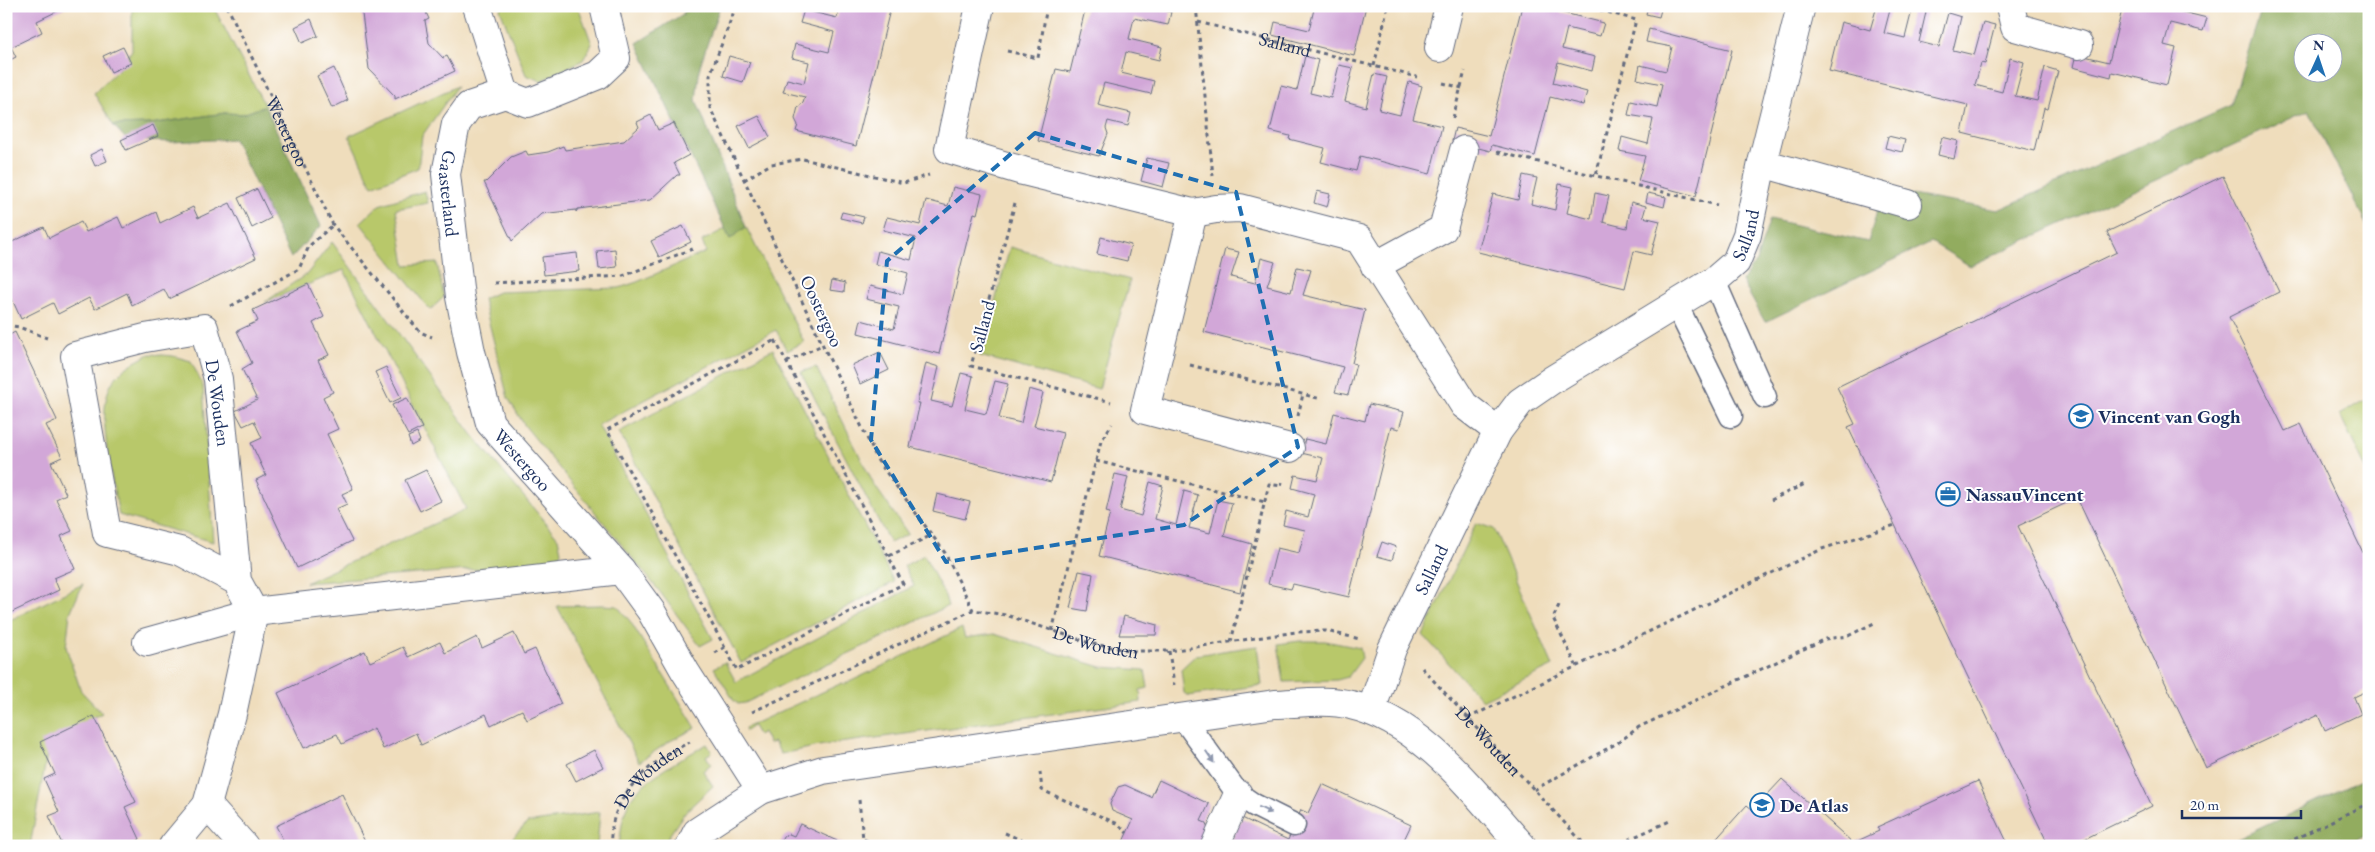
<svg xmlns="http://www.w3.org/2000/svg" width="2375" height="852" viewBox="0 0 2375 852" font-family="'EB Garamond',serif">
<rect width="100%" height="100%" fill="#fff"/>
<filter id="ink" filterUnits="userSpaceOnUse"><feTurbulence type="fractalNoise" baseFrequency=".02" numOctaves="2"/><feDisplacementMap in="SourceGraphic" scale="10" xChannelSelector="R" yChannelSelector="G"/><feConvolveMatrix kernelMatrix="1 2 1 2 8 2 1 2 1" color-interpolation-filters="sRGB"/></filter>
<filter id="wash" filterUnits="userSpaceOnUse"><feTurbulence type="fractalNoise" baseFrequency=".0096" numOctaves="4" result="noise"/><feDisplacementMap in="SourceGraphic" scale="20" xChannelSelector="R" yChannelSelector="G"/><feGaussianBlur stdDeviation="1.12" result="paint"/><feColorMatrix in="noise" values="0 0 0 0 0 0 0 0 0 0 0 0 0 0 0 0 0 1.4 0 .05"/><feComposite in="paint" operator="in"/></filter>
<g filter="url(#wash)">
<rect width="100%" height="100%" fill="#efddbc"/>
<path fill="#b8c86b" stroke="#6a7c64" d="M130,6H213L265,106L243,114L225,113L150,124L113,125L94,93L120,68L132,50V10Z
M503,6H578L592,44L583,60L541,81L526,75L500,9Z
M457,86L422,136L418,168L372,186L349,136Z
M425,191L428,203L396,209L405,265L437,263L444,297L430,310L360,223L379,205Z
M746,227L804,342L787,351L776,330L598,425L713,639L700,646L660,592L525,426L508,398L483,299L498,292L619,288L637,282L706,252L702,241L725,229L730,239Z
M332,242L472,434L558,538L561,552L556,563L305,583L466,509L344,270L265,302L307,274Z
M1010,247L1130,280L1099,389L980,356Z
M773,349L894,582L741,663L619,432Z
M150,354L173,356L191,361L203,386L213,542L119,515C113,483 97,418 109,389C116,371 134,362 150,354Z
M816,367L873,483L908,534L890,543L801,372Z
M2369,398V475L2340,415Z
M1476,523L1494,529L1553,666L1482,700L1423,635Z
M924,555L945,596L948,606L745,703L738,704L734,701L714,668L725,662L736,682L914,586L904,566Z
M83,584L70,613L66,647L81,691L102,713L50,739L30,846H6V622Z
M603,605L617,606L630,621L696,728L670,741L639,762L557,606Z
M962,628L965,638L994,634L1101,667L1145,670L1148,688L1140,690L1141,702L824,745L781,754L774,742L769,744L763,732L758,735L753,726L746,731L745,728L842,683L843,685Z
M1300,641H1325L1360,648L1362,658L1348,677L1337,680L1284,682L1278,644Z
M1257,646L1262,685L1188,696L1184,693L1181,669L1196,655Z
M707,744L712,752L706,756L711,764L703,771L713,786L685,812L662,846H619C621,832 622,817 628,804C639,780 684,758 707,744Z
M600,812L597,846H516L512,839L527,823Z"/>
<path fill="#92ac5f" stroke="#566e5e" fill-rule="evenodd" d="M687,6H720L700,66L696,100L746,227L730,239L637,43L683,14Z
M2259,6H2369V230L2309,110L1970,266L1931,242L1765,322L1742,281L1756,261L1770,219L1868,242L1880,201L1900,193L1998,210L2231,105L2261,11ZM2302,42H2332V72H2302Z
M265,106L321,226L291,258L234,139L171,142L127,140L113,125L150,124L225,113L243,114Z
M2369,776V834L2345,846H2223Z"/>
<g id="blocks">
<path fill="#d2a7d8" d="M6,6H68L37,21L42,32L11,47L16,57L6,62Z
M361,6H423L429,19L425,21L429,43L443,58L447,56L455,71L395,99V96L369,69Z
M840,6H891L856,146L796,131L798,125L795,119L798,107L803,103L805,97L783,92L787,79L804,83L809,62L792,58L795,44L829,52L834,32L800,23L804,10L837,18Z
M1086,6H1147L1171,12L1168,25L1134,18L1129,39L1162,47L1159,60L1126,52L1121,73L1154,81L1151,94L1104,83L1098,105L1131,113L1128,126L1108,121L1106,128L1108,134L1099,156L1038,141L1056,69L1070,72Z
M1305,6H1366L1354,56L1272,35L1275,22L1309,30L1314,9Z
M1522,6H1536L1604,23L1600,36L1567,28L1562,49L1595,57L1592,71L1558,62L1553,83L1587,92L1583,105L1550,97L1535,156L1492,145L1490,151L1452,141L1455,128L1489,136Z
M1648,6H1662L1659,17L1646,14Z
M1877,6H1891L1884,33L1905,38L1913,6L1927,8L1919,42L1939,47L1948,13L1961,17L1953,50L1974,55L1983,22L1995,25L1985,64L1981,63L1975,85L2002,92L2010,58L2024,62L2015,96L2037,101L2045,67L2058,71L2048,109L2044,108L2034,151L1962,133L1968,105L1829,71L1841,22L1870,30Z
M2123,6H2158L2207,18L2203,31L2170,23L2164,45L2176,48L2167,85L2112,72L2111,77L2073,67L2076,54L2109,62Z
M311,19L318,36L302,43L295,27Z
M1649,29L1732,50L1696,196L1638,181L1645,156L1619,151L1622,137L1648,144L1653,119L1628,115L1631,101L1657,107L1662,84L1637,79L1640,65L1666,71L1672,47L1646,42Z
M123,47L131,63L111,72L103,56Z
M729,56L750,62L743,82L723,76Z
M1305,56L1318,60L1310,93L1331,98L1339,65L1353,68L1345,101L1366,107L1374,74L1387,77L1379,110L1400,115L1409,82L1422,86L1413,119L1442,126L1430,174L1360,156L1356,171L1321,162L1325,148L1289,139L1290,136L1270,131L1281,86L1297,90Z
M334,68L348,100L332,108L317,76Z
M651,115L658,130L674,123L689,155L674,163L680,175H677L650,200L578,209L576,212V210L541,214L512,241L484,182H486L511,157L526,151L528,155L548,152L563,146L565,150L624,141L639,127L637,122Z
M759,116L770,137L749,148L738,126Z
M153,125L158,136L126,150L121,140Z
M1888,136L1905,140L1902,152L1885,148Z
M1942,137L1958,141L1954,159L1938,155Z
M102,149L107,161L95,166L90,155Z
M1147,158L1169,163L1163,187L1141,181Z
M1523,175L1537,178L1531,204L1555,210L1559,184L1573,187L1567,213L1591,219L1595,193L1609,196L1603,222L1627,228L1631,202L1646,206L1643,217L1660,221L1651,255L1634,251L1625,288L1478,252L1493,194L1518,200Z
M2223,176L2279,292L2229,317L2285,431L2301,424L2369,565V690L2354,697L2361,714L2325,731L2318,715L2206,768L2077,498L2018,526L2152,806L2070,846H2049L1848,427L1855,424L1837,387L2117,252L2107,232Z
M953,187L982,194L977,214L974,213L939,354L858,333L861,320L894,329L899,307L866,299L870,286L903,294L908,273L875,264L878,251L911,260L916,238L883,230L887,217L920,225L926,200L948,206Z
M257,189L271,218L252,228L238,198Z
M1317,191L1330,194L1327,207L1314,203Z
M1648,193L1666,197L1664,207L1646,202Z
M230,203L256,258L169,299L164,289L132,305L127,293L95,309L89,298L58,314L53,303L21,319L11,297L6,299V229L12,242L44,227L49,238L81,222L86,232L118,217L123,228L156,212L160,223L193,207L198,218Z
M842,212L864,217L862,223L840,218Z
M683,226L691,242L659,257L651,241Z
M1101,237L1131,245L1127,261L1097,254Z
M615,249L617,267L599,269L597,251Z
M1225,249L1239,252L1231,277L1255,283L1261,258L1275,262L1267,286L1291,292L1297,267L1311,270L1303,295L1365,310L1352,363L1356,364L1348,395L1335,392L1343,367L1204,332Z
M577,253L579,271L544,275L542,257Z
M832,280L845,283L844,292L830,290Z
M308,284L324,317L313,323L329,355L318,360L333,392L323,397L338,429L327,434L353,489L342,494L347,504L336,509L352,541L297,568L256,480L266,475L251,443L262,438L254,421L243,426L235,411L257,400L242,369L252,363L237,331L258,321L253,310Z
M15,332L57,420L46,425L62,457L51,462L66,494L56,499L72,531L61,536L75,569L54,578L59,590L6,615V337Z
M880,352L889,370L860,384L852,365Z
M926,363L939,367L931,401L952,406L961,373L973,376L965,409L986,414L995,381L1008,384L999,418L1021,423L1029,389L1043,393L1034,426L1063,433L1051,482L910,447L920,403H917Z
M386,367L401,398L390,403L375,372Z
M407,398L422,428L408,435L392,405Z
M1369,404L1404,412L1399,429L1391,427L1349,597L1293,584L1291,589L1268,584L1277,548L1299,553L1305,530L1283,525L1286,511L1308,517L1314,494L1292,488L1295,475L1317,480L1323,458L1301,453L1305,439L1326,444L1334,413L1365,421Z
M417,433L420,441L411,446L408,437Z
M426,470L441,501L420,511L405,480Z
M1115,474L1128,477L1120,510L1141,516L1150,482L1163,486L1155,519L1176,525L1184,491L1198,495L1189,528L1210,533L1218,500L1232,503L1224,536L1252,544L1240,592L1099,556L1110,513L1106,512Z
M937,494L970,502L965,519L933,511Z
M1382,542L1396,547L1392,560L1377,556Z
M1079,571L1093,574L1087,611L1070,608Z
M1124,616L1157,625L1156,635H1119Z
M514,633L524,654L535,649L561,704L527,720L522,710L491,725L486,714L421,745L416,733L383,749L374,728L342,744L337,734L304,748L278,693L365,651L370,662L403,647L408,657L440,642L445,653L477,637L482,648Z
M94,716L136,802L125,807L140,839L130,846H63L49,816L59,812L44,779L55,774L40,742Z
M594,750L603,767L576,781L567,764Z
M1782,779L1853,843L1879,831L1877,827L1978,781L2009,846H1710L1747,805L1753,810Z
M1159,780L1209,804L1201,821L1206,823L1209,833L1204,844L1121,846L1133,820L1112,811L1110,804L1118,787L1125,785L1151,797Z
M1322,784L1411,825L1401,846H1229L1242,818L1288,840L1301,810L1308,813Z
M342,794L367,846H286L276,826Z
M800,824L848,846H779L783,837L789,834L794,836Z"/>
</g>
</g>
<g filter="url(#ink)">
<use href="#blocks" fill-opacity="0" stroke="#656c7f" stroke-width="1"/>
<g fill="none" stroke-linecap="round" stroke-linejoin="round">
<g stroke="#656c7f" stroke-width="25">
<path id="service" d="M1714,281L1765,397
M1676,304L1731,416
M1183,718L1238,794L1254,805L1294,825"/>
</g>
<g stroke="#656c7f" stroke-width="30">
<path id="pedestrian" d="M1215,846L1238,794"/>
</g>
<g stroke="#656c7f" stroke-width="30">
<g id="minor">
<path d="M477,6L505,94"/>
<path id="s6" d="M604,6L616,58L598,75L528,103L505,94L469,106L456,124L446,174L460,297L471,352L490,423L621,570L651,611L685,671L761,790"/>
<path d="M980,6L949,149L1023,171L1193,213L1216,209L1240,208L1359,239L1464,405L1498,431"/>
<path d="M2010,6L2015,27L2079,45"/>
<path d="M1439,48L1449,6"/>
<path d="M1762,163L1908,204"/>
<path d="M1193,213L1145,410L1290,448"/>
<path d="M1375,266L1443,229L1464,150"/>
<path d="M147,642L254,612L621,570"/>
<path id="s7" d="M1371,711L1392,649L1498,431L1520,402L1552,380L1714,281L1736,262L1747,235L1762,163L1801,6"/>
<path d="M207,805L244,846"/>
<path d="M173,846L207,805L232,714L254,612L237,581L218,379L204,328L145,338L75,356L107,533L180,551L237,581"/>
</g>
</g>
<g stroke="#656c7f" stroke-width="30">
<path id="tertiary" d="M690,846L697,832L761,790L823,770L1275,704C1301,703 1327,699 1351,705C1422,721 1475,794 1522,846"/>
</g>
<g stroke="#656c7f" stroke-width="3" stroke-dasharray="4 4" stroke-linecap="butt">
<path id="s1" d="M227,6L333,225L420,332L432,337"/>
<path d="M736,6L710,75V108L878,461L945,553L973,610"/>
<path d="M1196,6L1213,176"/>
<path d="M1585,6L1636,20L1596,175"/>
<path id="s2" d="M1198,22L1417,77"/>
<path d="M1007,51L1038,58L1047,6"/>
<path d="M1374,66L1388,6"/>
<path d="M1443,83L1462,88"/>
<path d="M1453,118L1465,71"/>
<path d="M1497,152L1717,205"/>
<path d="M744,180L771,164L803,159L904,183L929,175"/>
<path d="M1015,203L971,366L1111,402"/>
<path d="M494,283L623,276L695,248"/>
<path d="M231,306L299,269L309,246L333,225"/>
<path d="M6,325L19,327L47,338"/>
<path d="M775,340L903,584L737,670L607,430Z"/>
<path d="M787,362L822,345"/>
<path d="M1190,365L1321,399"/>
<path d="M1298,416L1303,394"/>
<path d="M1096,461L1265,502"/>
<path d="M1771,500L1807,483"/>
<path d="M889,556L932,535"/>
<path d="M1559,605L1553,618L1576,665"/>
<path d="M1052,631L1101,441L1112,424"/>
<path d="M1231,642L1269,484L1281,486L1282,482"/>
<path d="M1169,651L1174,685"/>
<path d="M715,653L725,647"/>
<path id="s3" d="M1422,668L1586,846"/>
<path id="s4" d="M752,712L973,610L1006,615L1093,644L1134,651H1169L1296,632L1326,631L1360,639"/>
<path d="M1468,718L1822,549L1895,525"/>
<path d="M1040,772L1042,790L1118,824L1127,833"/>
<path d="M1534,790L1619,742L1639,727L1825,639L1848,636L1874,623"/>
<path d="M859,800L863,839L879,846"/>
<path d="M1005,833L1035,846"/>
<path d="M2157,842L2159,846"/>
<path id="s5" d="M610,846C611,838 611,830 613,822C622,785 657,758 690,742"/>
<path d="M1614,846L1672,820"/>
<path d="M2280,846L2369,803"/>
</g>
<use href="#service" stroke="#fff" stroke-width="22"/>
<use href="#pedestrian" stroke="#fff" stroke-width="28"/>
<use href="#minor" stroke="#fff" stroke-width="28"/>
<use href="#tertiary" stroke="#fff" stroke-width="28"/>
</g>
<defs><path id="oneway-solid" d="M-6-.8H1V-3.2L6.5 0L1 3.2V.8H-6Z" transform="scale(1.25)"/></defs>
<g fill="#8d97ae">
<use href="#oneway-solid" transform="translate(1210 757) rotate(56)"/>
<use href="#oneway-solid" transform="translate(1265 810) rotate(26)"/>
</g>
</g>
<path fill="none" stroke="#1f6fb2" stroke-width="4" stroke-dasharray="10 6" stroke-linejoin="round" d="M1035,133L1236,192L1298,447L1184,525L946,562L871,440L887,261Z"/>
<defs>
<g id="school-ring" transform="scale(1.25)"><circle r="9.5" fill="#fff" stroke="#1f6fb2" stroke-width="1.5"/><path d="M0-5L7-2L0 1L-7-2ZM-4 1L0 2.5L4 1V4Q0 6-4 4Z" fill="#1f6fb2"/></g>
<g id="office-ring" transform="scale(1.25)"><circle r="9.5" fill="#fff" stroke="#1f6fb2" stroke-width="1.5"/><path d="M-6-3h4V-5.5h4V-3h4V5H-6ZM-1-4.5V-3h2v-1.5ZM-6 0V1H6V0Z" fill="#1f6fb2"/></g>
</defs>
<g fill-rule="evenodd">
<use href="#school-ring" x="2081" y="416"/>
<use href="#office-ring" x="1948" y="494"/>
<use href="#school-ring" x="1762" y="805"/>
</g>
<g text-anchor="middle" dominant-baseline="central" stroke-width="4" stroke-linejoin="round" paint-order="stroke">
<g font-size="19" fill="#1b2f5e" stroke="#fff">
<text stroke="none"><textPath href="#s2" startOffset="90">Salland</textPath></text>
<text stroke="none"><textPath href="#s1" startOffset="139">Westergoo</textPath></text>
<text stroke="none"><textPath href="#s6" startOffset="309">Gaasterland</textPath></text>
<text stroke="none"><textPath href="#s7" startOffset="631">Salland</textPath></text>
<text transform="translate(822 311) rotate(65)">Oostergoo</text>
<text transform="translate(982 326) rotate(-75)">Salland</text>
<text transform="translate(218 403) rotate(82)">De Wouden</text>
<text stroke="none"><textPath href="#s6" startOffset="592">Westergoo</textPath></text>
<text stroke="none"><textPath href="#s7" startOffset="154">Salland</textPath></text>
<text stroke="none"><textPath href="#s4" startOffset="371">De Wouden</textPath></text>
<text stroke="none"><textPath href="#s3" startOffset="99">De Wouden</textPath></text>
<text stroke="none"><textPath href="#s5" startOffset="84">De Wouden</textPath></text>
</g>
<g font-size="19" font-weight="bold" fill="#1b2f5e" stroke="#fff" text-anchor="start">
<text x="2098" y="416">Vincent van Gogh</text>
<text x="1966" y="494">NassauVincent</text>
<text x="1780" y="805">De Atlas</text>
</g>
</g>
<rect width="2375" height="852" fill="none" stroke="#fff" stroke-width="25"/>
<g transform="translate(2318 58) rotate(3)"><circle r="24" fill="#ffffff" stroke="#a4acbf"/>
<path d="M0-4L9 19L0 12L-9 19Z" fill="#1f6fb2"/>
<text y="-8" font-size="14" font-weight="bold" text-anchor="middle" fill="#1b2f5e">N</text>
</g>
<path d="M2182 810v8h119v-8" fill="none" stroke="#1b2f5e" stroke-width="2.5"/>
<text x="2190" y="810" font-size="15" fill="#1b2f5e" stroke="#ffffff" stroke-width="4" paint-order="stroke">20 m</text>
</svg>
